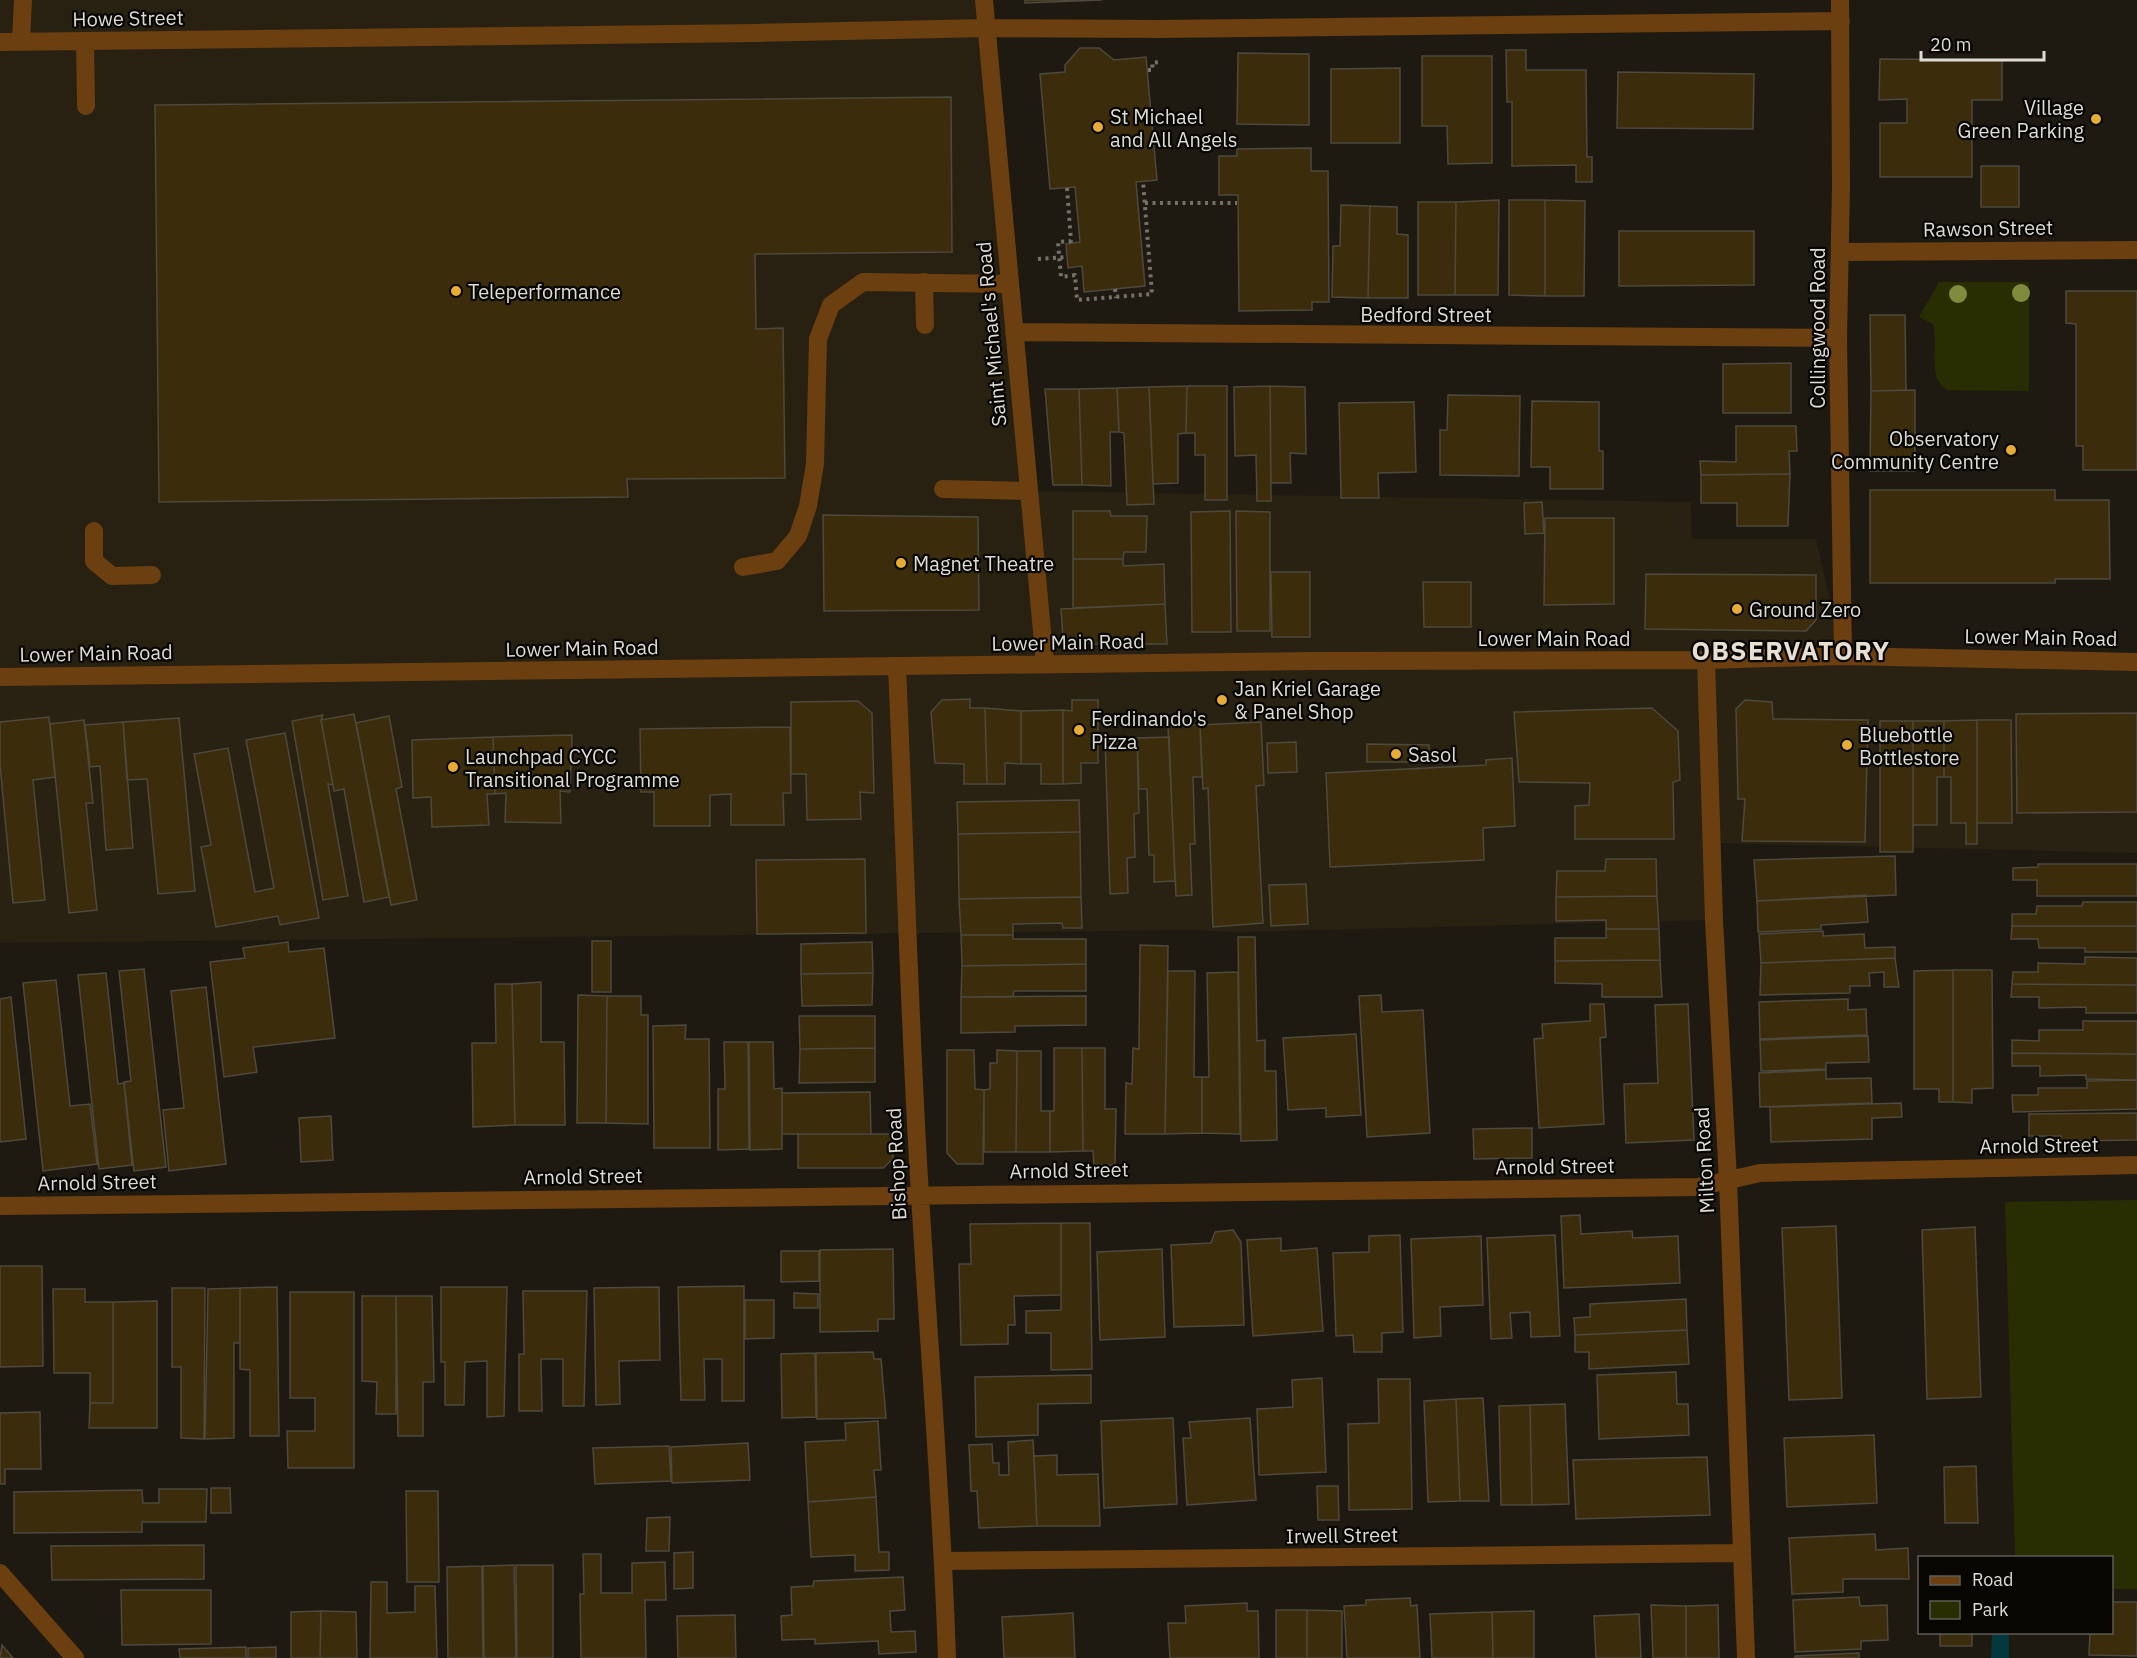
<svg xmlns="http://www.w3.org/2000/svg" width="2137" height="1658" viewBox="0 0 2137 1658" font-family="'IBM Plex Sans',sans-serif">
<rect width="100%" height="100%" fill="#1f1a11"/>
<path fill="#292111" d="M1029,491L1691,502L1692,539H1816L1843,656L2137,662V853L1713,843L1714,920L1237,932L1193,930L0,943V677Z"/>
<path fill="#282111" d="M0,0H984L1045,664L0,677Z"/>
<path fill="#282e02" d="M1939,282H2029V391L1947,390C1926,377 1939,345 1933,324L1919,317Z
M2137,1200V1589H2112V1558L2015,1557L2005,1202Z"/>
<path fill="#03393c" d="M1992,1633H2009V1658H1991Z"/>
<path fill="#3b2d0c" stroke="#4e483d" stroke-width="1.5" d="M1025,0H1102L1025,3Z
M1080,48H1099L1114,60L1146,57L1157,180L1136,182L1145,286L1084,292L1082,266L1068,268L1066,244L1080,242L1075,187L1050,189L1040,74L1065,72V65Z
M1506,50H1526V70H1586L1587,157H1592V182H1576V165L1512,166V102H1507Z
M1238,53L1309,54V125L1237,124Z
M1422,56H1492V163L1448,164L1447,126H1422Z
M1880,59L2002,60V100H1972V177H1880V123H1907V99L1879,100Z
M1400,68V143H1331V69Z
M1618,72L1754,74L1753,129L1617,128Z
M951,97L952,252L755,254L756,329L783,328L785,478L627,479L628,497L159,502L155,105Z
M1311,148V171H1328L1329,302H1312V310L1239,311L1238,195H1219V156H1237V149Z
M1981,166H2019V207H1981Z
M1499,200L1498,295H1455L1456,202Z
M1509,200H1545V296L1509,295Z
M1545,200L1585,201L1584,296H1545Z
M1418,202H1456L1455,295H1418Z
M1341,205L1370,206L1368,298L1332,297L1333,246H1340Z
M1370,206L1397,207V234L1408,235V298H1368Z
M1619,231H1754V285L1619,286Z
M2066,291H2137V470H2083V446H2076V324L2066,323Z
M1870,315H1905L1906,390L1871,391Z
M1791,363V413H1723V364Z
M1187,386H1227V500H1205V455H1195V433H1186Z
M1187,386L1186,433L1178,434V483L1153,484L1149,387Z
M1270,386L1271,501H1257L1256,455L1235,456L1234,387Z
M1270,386L1305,387L1306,454L1290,453L1291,483H1271Z
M1149,387L1154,504L1127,505L1124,433L1119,432L1117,388Z
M1117,388L1119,432H1110L1111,486L1082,485L1079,389Z
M1045,389H1079L1082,485H1053Z
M1915,390V471H1870L1871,391Z
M1448,395L1520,396L1519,476L1440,475V430H1447Z
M1532,401L1599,402V451H1603V489H1550V467H1531Z
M1414,402L1416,472L1378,473L1379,498H1341L1339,403Z
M1736,426H1796L1797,451H1789L1790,474L1701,475L1700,461L1736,462Z
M1790,474L1788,526H1737V503H1701V475Z
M1870,490H2055V500H2109L2110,579H2055V583H1870Z
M1542,502L1544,533L1525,534L1524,503Z
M1073,511H1110L1111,516H1147L1146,552H1124L1123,559H1073Z
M1230,511L1231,632H1192L1191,512Z
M1236,511L1270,512V631H1237Z
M823,515L978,517L979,610L824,611Z
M1545,518H1614V604L1544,605Z
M1073,559H1123V566L1164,564L1165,604L1073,608Z
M1271,572H1310V637H1272Z
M1646,574L1816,575V620L1806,631L1645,629Z
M1423,582H1471V627H1424Z
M1165,604L1167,644H1073L1063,637L1061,609Z
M970,699V708H985L987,784H964V764L935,763L931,712L942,700Z
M1072,700H1098V763H1081V783L1063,784V710L1072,711Z
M1745,700L1772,702L1773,719L1868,720L1865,842L1742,841L1745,799H1738L1736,709Z
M858,701L872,713L874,793L860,792L861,819L807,820L806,774H791V702Z
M985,708L1021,711V764L1005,763V784H987Z
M1652,708L1678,731L1680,780L1673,782L1674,839H1575V806L1589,805L1590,783L1519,782L1514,712Z
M1063,710V784H1041V764H1021V711Z
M2137,713V812L2017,813L2016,714Z
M354,714L389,897L364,902L344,789L334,791L321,720Z
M323,715L321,720L333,785L328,784L348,896L323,900L292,721Z
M389,716L402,787L396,789L417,900L391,905L356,723Z
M49,717L55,777L33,780L45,900L13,903L0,765V722Z
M179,718L195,891L158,894L147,779L127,780L123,722Z
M84,720L93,803H86L97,910L69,913L50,724Z
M1977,720H2011L2012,823H1977Z
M1977,720V844H1966V823H1951V777H1944V721Z
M1880,721H1913V852H1880Z
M1913,721H1944V777H1937V825H1913Z
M123,722L133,848L106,850L100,766L90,767L85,725Z
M1261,722L1264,785L1256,786L1263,923L1213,927L1208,788L1203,789L1200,725Z
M1168,725H1200L1202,777H1193L1195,844H1190L1192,895L1176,896Z
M790,727L791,793H783L784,825H731V794L710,795V826H654V792H641L640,729Z
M285,733L319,918L280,925L278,916L216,927L201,847L211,845L194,754L228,748L255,892L274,888L246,740Z
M572,735L570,792L560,791L561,823L505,822L506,793L495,794L493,737Z
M493,737L495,794H487L489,825L432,827L431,797L413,798L412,740Z
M1169,737L1175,881L1154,882V855H1149L1147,789H1139L1137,738Z
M1137,738L1139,813L1134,814L1135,857L1127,858L1128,893L1110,894L1105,739Z
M1296,742L1297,772L1268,773L1267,743Z
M1367,744L1429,745V762H1367Z
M1512,758L1515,826L1483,828L1484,860L1330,867L1326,773L1486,765V760Z
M1079,800L1080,832L958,834L957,802Z
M1080,832L1081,897L959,899L958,834Z
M1895,856L1896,895L1757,901L1754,860Z
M865,859L866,933L757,934L756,860Z
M1606,859H1656L1657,896L1556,897L1557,871H1605Z
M2038,864H2137V896H2037V880H2013V868L2038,867Z
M1306,884L1308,924L1271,926L1269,885Z
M1866,895L1868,922L1821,925V929L1758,932L1757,901Z
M1657,896L1659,929H1606V920L1556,921V897Z
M1081,897L1082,928H1063L1062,923L1013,924V935H961L959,899Z
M2083,902H2137V926H2012V914H2036L2037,906H2082Z
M2012,926H2137V952H2085V948H2039L2038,939H2011Z
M1606,929H1659L1660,960L1555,961V938H1606Z
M1823,931V936L1864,934L1865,948L1895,947V958L1761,963L1759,934Z
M961,935H1013V939H1086V964L962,966Z
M1238,937H1255L1257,1041L1265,1040V1071H1276L1277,1140L1241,1141Z
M592,941H611V992H592Z
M288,942L289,952L324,948L335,1038L253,1047L257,1072L224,1077L210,962L245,958L243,948Z
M872,942L873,973L801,974V944Z
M1140,945L1168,946L1165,1134H1125L1126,1083L1132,1084L1133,1048L1139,1049Z
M2085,957L2137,958V985L2012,984L2013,972H2038V963L2085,964Z
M1895,958L1899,987H1884V972L1869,973L1870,986H1850V993L1760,995L1761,963Z
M1660,960L1662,997H1602V984L1555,983V961Z
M1086,964V991H1014L1013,997H961L962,966Z
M144,969L166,1167L134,1171L124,1082L131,1081L119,971Z
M1953,970H1992L1993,1088L1972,1089V1103L1953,1102Z
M1953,970V1102H1939V1089H1914V971Z
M1168,971H1195L1194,1077H1202V1133L1165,1134Z
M1238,972L1240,1134L1202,1133V1077H1209L1207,973Z
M106,973L118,1084L124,1083L132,1165L99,1169L78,975Z
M873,973L872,1005L802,1006L801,974Z
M56,980L70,1106L90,1104L97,1164L43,1171L23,983Z
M541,982V1042H564L565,1125H515L512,984Z
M495,984H512L515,1125L473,1127L472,1043H496Z
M2012,984L2137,985V1013H2086V1007L2039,1008V997H2011Z
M206,987L226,1164L169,1171L163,1110L184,1108L171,991Z
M578,995L607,996L606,1123H577Z
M1381,995L1382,1012L1423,1010L1430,1133L1367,1137L1359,996Z
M607,996H641V1015H648V1124L606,1123Z
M1086,996V1025L1015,1026V1032L961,1033V997Z
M11,997L26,1139L0,1142V999Z
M1848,999V1010L1866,1009L1867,1035L1760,1039L1759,1002Z
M1590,1004H1604L1606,1037L1600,1038L1604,1124L1539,1128L1534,1039L1543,1038L1542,1024L1590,1021Z
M1688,1004L1694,1140L1626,1143L1624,1084L1658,1083L1655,1005Z
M799,1016H875V1048L800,1049Z
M2083,1021H2137V1054L2012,1053V1040L2039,1041V1030H2083Z
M686,1025L685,1039H709L710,1148H654L653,1026Z
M1356,1034L1361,1115L1326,1117V1108L1288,1110L1283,1038Z
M1868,1036L1869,1062L1826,1063V1069L1761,1071L1760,1040Z
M724,1042H748L749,1149L718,1150V1089H725Z
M749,1042H773L774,1089L782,1088V1149L750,1150Z
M875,1048V1082L799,1083L800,1049Z
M1054,1048H1082L1083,1151L1050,1152V1111H1054Z
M1082,1048H1105V1109H1116L1115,1165H1094L1093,1151H1083Z
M947,1050H974L975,1089L984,1090L983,1164H957L947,1153Z
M997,1050L1017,1051L1016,1152H984V1090L990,1089V1063H997Z
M1017,1051H1041V1111H1050V1152H1016Z
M2012,1053L2137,1054V1080L2086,1079V1075L2040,1076V1066H2012Z
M1826,1070V1079L1871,1078L1872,1103L1760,1107L1759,1073Z
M2137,1080V1109L2013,1112L2012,1095H2038V1088H2087V1081Z
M870,1092L871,1134H782V1093Z
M1901,1103L1902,1117L1872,1118V1139L1771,1142L1770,1107Z
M2137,1113V1140L2061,1141V1136H2029V1114Z
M331,1116L333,1160L301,1162L299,1118Z
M1532,1128V1158L1474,1159L1473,1129Z
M798,1134H893V1159L883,1168H798Z
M1580,1215L1581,1234L1632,1231L1633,1238L1678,1236L1680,1283L1564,1288L1561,1216Z
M1061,1223V1295L1014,1296L1015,1325H1008V1344L961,1345L959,1264H971L970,1224Z
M1061,1223H1090L1092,1369L1051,1370V1333H1026V1311L1061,1310Z
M1836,1226L1842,1398L1789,1400L1782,1228Z
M1975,1227L1981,1397L1927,1399L1922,1230Z
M1233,1230L1241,1242L1244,1325L1174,1327L1171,1245L1211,1243L1215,1232Z
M1400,1235L1403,1332L1382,1333V1352H1354L1353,1335L1336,1336L1333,1253L1369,1252V1236Z
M1555,1235L1560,1336L1531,1337L1530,1312L1510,1313L1512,1338L1491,1339L1487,1238Z
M1481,1236L1483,1305L1440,1307L1441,1336L1414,1338L1411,1239Z
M1281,1238V1251L1317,1248L1323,1331L1253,1336L1247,1240Z
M893,1249L894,1319H878V1331L820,1332V1250Z
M1162,1249L1165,1337L1100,1340L1097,1252Z
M781,1251H819V1281L781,1282Z
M0,1266H42L43,1366L0,1367Z
M744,1286V1401H722V1359H704L705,1400H681L678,1287Z
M277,1287L279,1436H250V1370L240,1369V1288Z
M441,1287H507L504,1416L487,1417V1361L465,1362L464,1405H445V1362H441Z
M659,1287L660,1360L619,1361L620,1404L596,1405L594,1288Z
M172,1288H205L204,1439L181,1438V1367H172Z
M240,1288V1343H234V1438L205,1439L208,1289Z
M53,1289H85V1302H113V1403H90V1373H54Z
M523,1291H587L584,1406H563V1359H541L542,1411H519V1354H524Z
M290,1292H354V1468H288L287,1431H315V1398H290Z
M794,1293L818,1294V1308H794Z
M362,1296H396V1414H376L377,1382L362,1381Z
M396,1296H432L434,1382H423V1436H398Z
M1686,1299L1687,1330L1575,1335L1574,1318L1590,1317V1304Z
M745,1300H774V1338L745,1339Z
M157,1301V1428H89L90,1403H113V1302Z
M1687,1330L1689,1364L1589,1369V1352H1575V1335Z
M873,1352L874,1359H881L886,1418L817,1419L816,1353Z
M815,1353L816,1417L782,1418L781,1354Z
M1676,1372L1677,1404H1688L1689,1435L1599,1439L1597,1375Z
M1091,1375V1403L1038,1404V1435L976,1437L975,1377Z
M1322,1378L1326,1472L1259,1475L1257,1409L1293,1407L1292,1380Z
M1378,1379H1410L1412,1509L1349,1510L1348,1424L1379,1423Z
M1483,1398L1489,1501H1460L1456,1399Z
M1456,1399L1460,1501L1428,1502L1424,1401Z
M1565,1404L1569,1504L1532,1505L1530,1405Z
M1530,1405L1532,1505H1501L1499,1406Z
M40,1412L41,1469H5V1484H0V1413Z
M1173,1418L1177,1504L1104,1508L1101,1421Z
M1250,1418L1256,1500L1187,1505L1183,1438H1191L1189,1422Z
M878,1421L881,1470H874L876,1497L808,1502L805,1442L846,1440L845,1423Z
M1874,1435L1877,1503L1787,1507L1784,1438Z
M1033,1440L1037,1526L979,1528L977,1491H971L969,1445L992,1444L993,1463H999V1475H1009L1008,1442Z
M748,1443L750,1480L672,1483L671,1447Z
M669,1446L671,1481L595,1484L593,1448Z
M1057,1455V1475L1098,1474L1100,1526H1037L1034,1456Z
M1707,1457L1710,1515L1576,1519L1573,1460Z
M1976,1466L1978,1523H1945L1944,1467Z
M1317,1486H1338L1339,1520H1318Z
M211,1488H230L231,1513H211Z
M159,1489H207L206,1522H142V1532L14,1533V1492L142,1490L143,1503H159Z
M406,1491H438L439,1582H407Z
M876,1497L879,1552H889V1570L855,1571V1555L811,1557L808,1502Z
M670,1517L669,1551H646L647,1518Z
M1875,1534L1876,1550L1908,1548L1909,1579H1843V1592L1792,1594L1789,1538Z
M204,1545V1579L52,1580L51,1546Z
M693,1552V1588L674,1589V1553Z
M583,1554H601V1593H632V1563L665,1562L666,1600H645L646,1658H581L580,1594H584Z
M514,1565L516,1658H484L483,1566Z
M516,1565H553V1658H517Z
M482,1566L483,1658H448L447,1567Z
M903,1577L905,1610L890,1611L891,1632L915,1631L916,1652L879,1654L878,1641L815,1644V1639L782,1640L781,1616L792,1615L791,1587L813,1586L814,1581Z
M371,1582H387V1613L415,1612V1586H435L437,1658H370Z
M121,1590H211V1644L122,1645Z
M1859,1597L1860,1606L1887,1605L1888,1640L1861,1641V1649L1795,1652L1793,1600Z
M1410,1598L1411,1606L1417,1605L1420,1658H1347L1344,1606L1366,1605V1600Z
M2112,1602H2137V1656L2089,1655L2090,1632H2112Z
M1247,1603V1611H1258L1259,1658H1170L1168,1623H1186L1185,1606Z
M1651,1605L1686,1606V1658H1653Z
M1718,1605L1719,1658H1686V1606Z
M1276,1610H1307V1658H1276Z
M1307,1610L1342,1611V1658H1307Z
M321,1611L356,1612L357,1658H320Z
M321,1611L320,1658H291V1612Z
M1534,1611V1658H1493L1492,1612Z
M1492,1612L1493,1658H1432L1430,1614Z
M1073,1613L1075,1658H1004L1002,1617Z
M1639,1614L1641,1658H1596L1594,1616Z
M735,1615L736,1658H678L677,1616Z
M1940,1632H1972V1646H1940Z
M2,1645L13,1658H0Z
M246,1647V1658H180L179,1649Z
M276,1647V1658H248V1648Z
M1859,1653V1658H1795V1656Z"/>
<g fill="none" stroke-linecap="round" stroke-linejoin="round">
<path stroke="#757169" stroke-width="4" stroke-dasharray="3 4.5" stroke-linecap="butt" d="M1148,70H1153L1152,63L1159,62V60
M1067,188L1071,241L1058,242L1061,277L1075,275L1077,300L1152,294L1143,181
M1145,203H1237
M1038,259L1067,257
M1115,289L1116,298"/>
<path stroke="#6b3f10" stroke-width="18" d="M984,0L1045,664
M1840,0L1841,187L1838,338L1843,656
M21,41L23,0
M85,41L86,106
M0,42L756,33L987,28L1159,29L1841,21
M1840,252L2137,250
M924,282L925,325
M1014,332L1838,338
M943,489L1029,491
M94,531V561L112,576L152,575
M743,567L777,561L798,536L808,506L815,464L818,339L831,305L863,282L1009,284
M1706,660L1714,920L1728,1180L1746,1658
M897,667C905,843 909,1019 920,1195C929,1349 942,1504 947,1658
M0,677L1314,661L1706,660L1843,656L2137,662
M0,1206L1698,1187L1760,1173L2137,1165
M944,1561L1741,1553
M0,1573L75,1658"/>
</g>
<g fill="#818b3e">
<circle cx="2021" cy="293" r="9"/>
<circle cx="1958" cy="294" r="9"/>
</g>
<g fill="#e6ac36" stroke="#070603" stroke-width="2">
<circle cx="2096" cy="119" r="6"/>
<circle cx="1098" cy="127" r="6"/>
<circle cx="456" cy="291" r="6"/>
<circle cx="2011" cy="450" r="6"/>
<circle cx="901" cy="563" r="6"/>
<circle cx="1737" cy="609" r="6"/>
<circle cx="1222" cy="700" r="6"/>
<circle cx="1079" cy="730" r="6"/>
<circle cx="1847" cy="745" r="6"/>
<circle cx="1396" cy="754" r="6"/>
<circle cx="453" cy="767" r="6"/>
</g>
<g text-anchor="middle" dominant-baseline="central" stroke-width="4.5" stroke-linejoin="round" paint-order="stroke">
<g font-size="20" fill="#dfdcd5" stroke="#070603">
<text transform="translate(128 18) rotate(-1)">Howe Street</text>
<text transform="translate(1988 228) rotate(-1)">Rawson Street</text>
<text x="1426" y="314">Bedford Street</text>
<text transform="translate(1817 328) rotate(-90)">Collingwood Road</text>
<text transform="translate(991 334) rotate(-95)">Saint Michael's Road</text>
<text transform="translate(2041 637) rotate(1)">Lower Main Road</text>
<text x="1554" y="638">Lower Main Road</text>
<text transform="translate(1068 642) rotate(-1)">Lower Main Road</text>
<text transform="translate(582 648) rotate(-1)">Lower Main Road</text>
<text transform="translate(96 653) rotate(-1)">Lower Main Road</text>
<text transform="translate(2039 1145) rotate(-1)">Arnold Street</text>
<text transform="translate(1704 1160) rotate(-93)">Milton Road</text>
<text transform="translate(896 1164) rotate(-93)">Bishop Road</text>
<text transform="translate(1555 1166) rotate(-1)">Arnold Street</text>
<text transform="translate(1069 1170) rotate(-1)">Arnold Street</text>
<text transform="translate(583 1176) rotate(-1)">Arnold Street</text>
<text transform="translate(97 1182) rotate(-1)">Arnold Street</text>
<text transform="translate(1342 1535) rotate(-1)">Irwell Street</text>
</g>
<g font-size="20" fill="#dfdcd5" stroke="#070603" text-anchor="start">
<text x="2084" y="107" text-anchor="end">Village<tspan x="2084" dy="23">Green Parking</tspan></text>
<text x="1110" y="116">St Michael<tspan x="1110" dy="23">and All Angels</tspan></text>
<text x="468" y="291">Teleperformance</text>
<text x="1999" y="438" text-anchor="end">Observatory<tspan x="1999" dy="23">Community Centre</tspan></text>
<text x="913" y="563">Magnet Theatre</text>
<text x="1749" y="609">Ground Zero</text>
<text x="1234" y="688">Jan Kriel Garage<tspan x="1234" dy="23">&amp; Panel Shop</tspan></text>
<text x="1091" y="718">Ferdinando's<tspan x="1091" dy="23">Pizza</tspan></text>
<text x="1859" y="734">Bluebottle<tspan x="1859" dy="23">Bottlestore</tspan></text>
<text x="1408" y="754">Sasol</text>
<text x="465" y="756">Launchpad CYCC<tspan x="465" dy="23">Transitional Programme</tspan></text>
</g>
<g font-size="26" font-weight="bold" letter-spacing="1.5" fill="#e6dfd2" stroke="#070603">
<text x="1791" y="650">OBSERVATORY</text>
</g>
</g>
<rect x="1918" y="1556" width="195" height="78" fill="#070603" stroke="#5d5c57" stroke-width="1.5"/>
<rect x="1930" y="1576" width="30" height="9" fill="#6b3f10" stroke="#5d5c57" stroke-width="1.5"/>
<text x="1972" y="1586" font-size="18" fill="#dfdcd5">Road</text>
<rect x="1930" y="1601" width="30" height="18" fill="#282e02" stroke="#5d5c57" stroke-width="1.5"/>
<text x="1972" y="1616" font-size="18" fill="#dfdcd5">Park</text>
<path d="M1921 51v9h123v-9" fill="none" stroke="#dfdcd5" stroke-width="3"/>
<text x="1930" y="51" font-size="18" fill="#dfdcd5" stroke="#070603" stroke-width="4.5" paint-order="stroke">20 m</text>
</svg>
